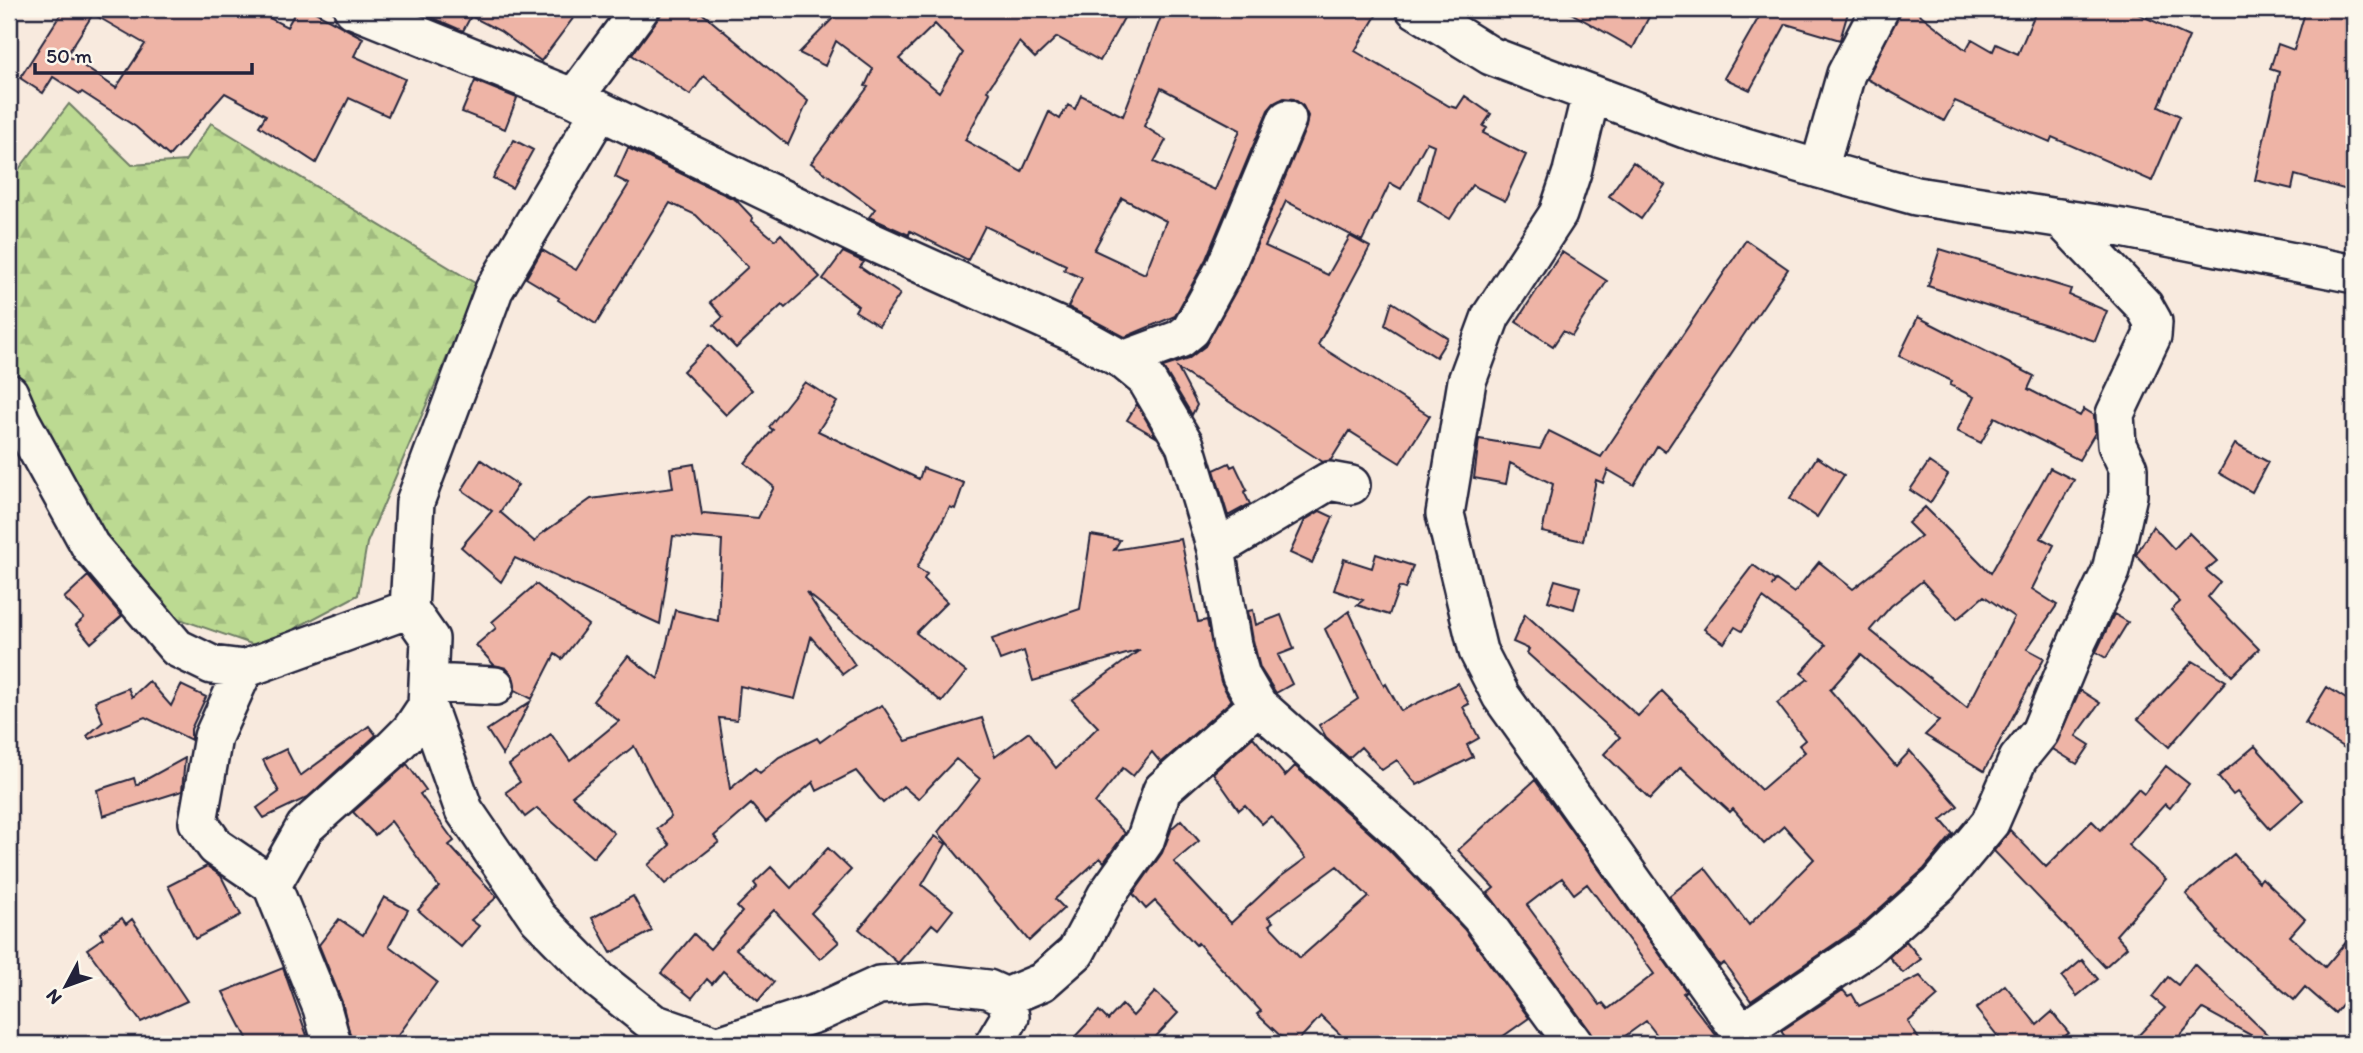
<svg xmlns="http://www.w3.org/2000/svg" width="2363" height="1053" viewBox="0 0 2363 1053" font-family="Itim,sans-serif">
<defs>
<pattern id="forest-firs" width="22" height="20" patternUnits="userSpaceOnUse" patternTransform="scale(1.75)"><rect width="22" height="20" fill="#bcda92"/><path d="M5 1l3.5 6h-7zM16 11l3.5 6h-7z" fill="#a1bb7f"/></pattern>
</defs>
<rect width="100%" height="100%" fill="#f8eade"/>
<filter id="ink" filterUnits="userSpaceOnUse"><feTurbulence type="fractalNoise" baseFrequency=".0143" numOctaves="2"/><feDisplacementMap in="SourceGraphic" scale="14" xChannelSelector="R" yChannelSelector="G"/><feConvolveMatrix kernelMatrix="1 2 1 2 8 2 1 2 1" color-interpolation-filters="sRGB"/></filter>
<g filter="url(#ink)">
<path fill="url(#forest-firs)" stroke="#6f7e66" stroke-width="2" d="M69,104L132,165L185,161L211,123L478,285L367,543L358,595L260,647L145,607L34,419L9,350V182Z"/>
<path fill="#eeb4a6" stroke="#22223b" stroke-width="2" fill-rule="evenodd" d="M64,9H252L287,27L297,9H310L363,38L354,56L405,79L388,116L349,98L316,163L259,126L266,115L225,93L169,156L136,127L82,92L80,94L53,77L43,93L20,78ZM93,14L145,44L116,88L67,55Z
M413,9H580L541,61L500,31L471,16L463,31Z
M665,9H697L808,101L788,145L704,76L690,95L632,55Z
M842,9H1129L1100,61L1057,37L1035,58L1019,42L987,91L990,93L965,140L1022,172L1049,112L1060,119L1068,105L1075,109L1081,95L1123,116L1164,9H1380L1355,51L1449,106L1457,108L1465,96L1491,114L1483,126L1487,128L1483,133L1526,155L1505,201L1472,185L1450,219L1419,200L1434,145L1427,142L1401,189L1390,183L1362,241L1286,201L1265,246L1328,275L1350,236L1370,247L1318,345L1430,416L1400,463L1349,431L1331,460L1323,462L1178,369L1197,405L1192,415L1163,367L1188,359L1205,346L1243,278L1306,127L1308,116L1303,106L1294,99L1284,98L1274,103L1268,110L1206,259L1175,316L1125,337L1068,307L1082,278L1064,270L1066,265L985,226L968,260L910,231L909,235L869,217L875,209L811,163L868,87L865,86L873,69L836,41L825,66L799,53ZM935,24L963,53L939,92L899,59ZM1161,88L1240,130L1215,190L1154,162L1166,140L1144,126ZM1122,198L1166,221L1145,274L1094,250Z
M1564,9H1653L1633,48Z
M1755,9H1849L1840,40L1786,24L1750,90L1724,78L1759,17L1754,15Z
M1901,9H1913L1966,50L1972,39L1993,51L1996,44L2018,54L2037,9H2127L2189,37L2159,106L2180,116L2152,181L2052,137L2050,142L1955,101L1944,121L1867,79Z
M2306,9H2324L2354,18V192L2295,175L2292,189L2255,180L2279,72L2270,69L2278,44L2294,50Z
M475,81L517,98L505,129L462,112Z
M514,140L533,150L512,188L493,178Z
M628,148L736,200L753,218L752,221L775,240L781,234L820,277L785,308L782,305L736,348L714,325L723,317L710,302L748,267L696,215L670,203L596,324L558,300L559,298L526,278L542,250L576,270L629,184L615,177Z
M1633,162L1665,185L1641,219L1609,196Z
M1746,240L1788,269L1665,452L1657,446L1634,485L1608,470L1603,483L1596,480L1583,541L1542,532L1553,484L1510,463L1506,484L1474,478L1479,439L1540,449L1549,431L1601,457Z
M1940,249L2071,289L2069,295L2107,311L2095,341L1928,286Z
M843,252L864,262L860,267L900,294L879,326L855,311L858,306L823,279Z
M1562,252L1607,281L1572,336L1563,331L1553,346L1516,322Z
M1392,302L1448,338L1436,357L1385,325Z
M1918,317L2034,376L2028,389L2080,416L2084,409L2094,415L2095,433L2079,460L1995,417L1981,443L1957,431L1974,397L1950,385L1952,381L1899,356Z
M709,345L752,390L726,415L683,371Z
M805,382L837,402L818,431L919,479L923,468L964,483L955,509L950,507L917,568L927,574L924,579L947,602L916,633L966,672L942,702L806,592L855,665L843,674L811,637L795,699L740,686L737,720L719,718L730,789L755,768L760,773L779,757L817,738L820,742L848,722L882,705L906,741L982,718L995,757L1029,732L1056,768L1098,727L1072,700L1140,650L1033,681L1024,651L1000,660L992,639L1080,609L1091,535L1120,540L1114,550L1181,539L1198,622L1207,620L1221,682L1231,701L1161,763L1152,752L1133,776L1123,768L1095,803L1125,833L1104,862L1100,858L1055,899L1064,908L1029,941L938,832L980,779L956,759L918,799L903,786L883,803L856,771L817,791L813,782L766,822L751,804L714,836L719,842L665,884L648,865L670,845L657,829L671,817L634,746L572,796L614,833L593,858L537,808L525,817L506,792L520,782L509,765L551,734L570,761L619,721L593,701L628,656L658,679L675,610L718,621L722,540L673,536L660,624L515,558L501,582L461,547L492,511L462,490L481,460L518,485L500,512L535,542L540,535L591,499L673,488L670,468L694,464L702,515L704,513L758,518L774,487L745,463L773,430L769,427Z
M1137,404L1156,437L1127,420Z
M2235,444L2268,462L2252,492L2219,473Z
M1817,457L1844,475L1817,517L1790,499Z
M1929,462L1948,475L1930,503L1910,490Z
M1229,463L1231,467L1235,465L1247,490L1244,492L1250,504L1228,516L1214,470Z
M2050,468L2074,480L2041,538L2054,545L2032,589L2057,605L2027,649L2044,658L1984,771L1925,735L1939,721L1861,655L1830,690L1896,766L1910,751L1958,806L1941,820L1953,834L1924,869L1858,928L1751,1001L1724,963L1720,966L1669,896L1705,868L1749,925L1814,859L1784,826L1764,844L1733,809L1730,812L1681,767L1650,799L1604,754L1620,737L1527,653L1529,649L1513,642L1525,614L1638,716L1662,691L1761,790L1805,752L1799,745L1805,740L1777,703L1808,679L1801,673L1826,645L1763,598L1742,631L1735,627L1724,643L1704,629L1753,565L1775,581L1771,587L1776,580L1794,593L1819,562L1853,589L1921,536L1908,523L1925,507L1991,573ZM1922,581L1957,619L1984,596L2014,617L1967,708L1870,630L1891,606Z
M1320,511L1333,517L1312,563L1290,553L1305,520Z
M2153,526L2174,549L2189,533L2217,561L2206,570L2220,582L2208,597L2259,649L2232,676L2171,610L2180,602L2136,555Z
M1376,554L1413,566L1405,589L1399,587L1389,615L1357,605L1363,600L1334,590L1344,559L1372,568Z
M88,576L122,616L91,643L76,625L84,618L64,598Z
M1555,580L1580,587L1574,609L1548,601Z
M536,584L588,625L562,659L555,654L532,699L515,690L513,676L506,668L494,665L476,645L496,628L492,622Z
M1253,610L1256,625L1281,615L1294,649L1278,655L1292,684L1276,693L1260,668L1253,640L1248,611Z
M1349,611L1384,686L1386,684L1401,711L1458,683L1469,704L1463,707L1479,738L1467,745L1473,757L1417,785L1397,760L1382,770L1361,747L1349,758L1326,737L1319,725L1358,699L1325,629Z
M2114,614L2128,622L2106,658L2096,652Z
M2193,661L2226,681L2169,747L2138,719Z
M149,681L171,706L181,685L206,697L191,729V740L145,717L89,739L87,736L103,722L95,701L128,688L132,697Z
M2327,687L2354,704V754L2305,723Z
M2080,690L2100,703L2076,736L2090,745L2077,764L2053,749Z
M530,702L503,755L487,730Z
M369,726L376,735L308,797L264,818L257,808L279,792L263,760L286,749L300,776Z
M1253,737L1285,776L1295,766L1389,850L1464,929L1529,1018L1492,1044H1350L1321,1016L1295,1044H1289L1257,1014L1261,1011L1198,943L1196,945L1155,901L1146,909L1133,894L1162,853L1172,828L1181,820L1199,841L1174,862L1231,923L1279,878L1306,858L1271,816L1262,824L1245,805L1239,810L1213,773ZM1337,866L1369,897L1300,958L1269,925L1273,922L1268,917Z
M2255,746L2303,800L2270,829L2237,792L2233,795L2218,777Z
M185,758L182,791L103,816L97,790L134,778L136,785Z
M407,764L426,790L420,794L454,841L449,845L497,897L471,920L479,926L461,947L418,910L439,887L391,821L375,835L353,812Z
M2166,766L2189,784L2170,808L2165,804L2128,845L2166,879L2116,935L2127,947L2105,967L1994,851L2010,830L2046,867L2092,821L2101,830L2138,789L2144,794Z
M1535,780L1686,991L1683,993L1723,1044H1664L1646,1021L1614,1044H1596L1591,1032L1488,893L1494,888L1458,850ZM1562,878L1574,894L1587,884L1654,974L1608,1009L1603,1003L1600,1005L1527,905Z
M935,836L946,844L922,885L953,910L938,929L932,924L898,963L859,929Z
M828,848L851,870L811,913L839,942L820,959L774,910L736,949L774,982L758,1001L723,971L712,984L707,979L692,998L661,973L694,934L710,949L742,912L737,907L757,887L754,883L771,867L791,888Z
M2234,854L2259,882L2262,878L2305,919L2290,936L2325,967L2354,933V990L2335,1013L2305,987L2294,1000L2217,934L2218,932L2186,894Z
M207,866L221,876L241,915L195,939L168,886Z
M633,896L652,931L611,953L592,918Z
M384,897L408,910L389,946L437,982L392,1044H352L342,1002L319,945L339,919L363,935Z
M122,918L126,924L132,919L187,1001L141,1022L87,949L103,938L100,933Z
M1906,941L1921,959L1903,973L1889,957Z
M2082,960L2098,979L2077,996L2062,977Z
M2194,964L2270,1037L2265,1043L2203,1009L2173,1044H2130L2165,1008L2152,997L2168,977L2178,985Z
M283,968L310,1044H250L223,992Z
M1920,976L1938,996L1908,1022L1922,1044H1790L1781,1031L1843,990L1848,996L1852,994L1859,1006Z
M2005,985L2037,1025L2052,1012L2069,1033L2055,1044H2004L1976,1009Z
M1155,992L1178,1013L1149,1044H1068L1099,1011L1108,1020L1122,1005L1133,1016Z"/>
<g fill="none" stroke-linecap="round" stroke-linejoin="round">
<g stroke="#22223b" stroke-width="42">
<path id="minor" d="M353,9L574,98L863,238L1074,333L1123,360L1146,379L1185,445L1216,549L1232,645L1241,676L1258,705L1404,835L1480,916L1574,1044
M1415,9L1491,56L1685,129L1819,169L1916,196L2122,228L2354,274
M1591,94L1572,172L1558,214L1491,316L1467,381L1445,514L1478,651L1501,696L1749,1044
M574,98L640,9
M1819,169L1846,74L1880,9
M1123,360L1180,339L1191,330L1225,268L1287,119
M9,393L21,421L90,546L177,648L212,665L244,669L409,609
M1216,549L1329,481L1351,485
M244,669L213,737L198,822L216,847L272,885
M430,683L495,686
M427,706L464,810L538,918L599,980L653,1023L713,1044
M1006,997L1042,982L1076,952L1106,896L1145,841L1162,790L1258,705
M1741,1033L1867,948L1939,884L1990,823L2018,759L2040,732L2078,640L2111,571L2128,495V468L2117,445L2115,414L2152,336L2153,322L2144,306L2060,218
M332,1044L322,1008L272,885L305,827L390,751L411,730L427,706L430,639L409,609L415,502L494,290L600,111
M722,1044L820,1012L879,985L927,982L988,989L1006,997L1010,1017L994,1044"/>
</g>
<use href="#minor" stroke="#fbf7ec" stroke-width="37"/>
</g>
</g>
<rect width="2363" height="1053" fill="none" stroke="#fbf7ec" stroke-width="35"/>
<rect x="18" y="18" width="2328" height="1018" fill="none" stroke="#22223b" stroke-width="2.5" filter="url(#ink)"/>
<g transform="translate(66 986) rotate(229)" stroke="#fbf7ec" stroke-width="5" paint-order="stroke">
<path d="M0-5L12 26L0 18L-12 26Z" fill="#22223b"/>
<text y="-10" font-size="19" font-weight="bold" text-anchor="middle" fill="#22223b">N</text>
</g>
<path d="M35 63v10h217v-10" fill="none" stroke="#22223b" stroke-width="3.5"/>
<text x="46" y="63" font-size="21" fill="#22223b" stroke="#fbf7ec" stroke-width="5" paint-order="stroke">50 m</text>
</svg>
